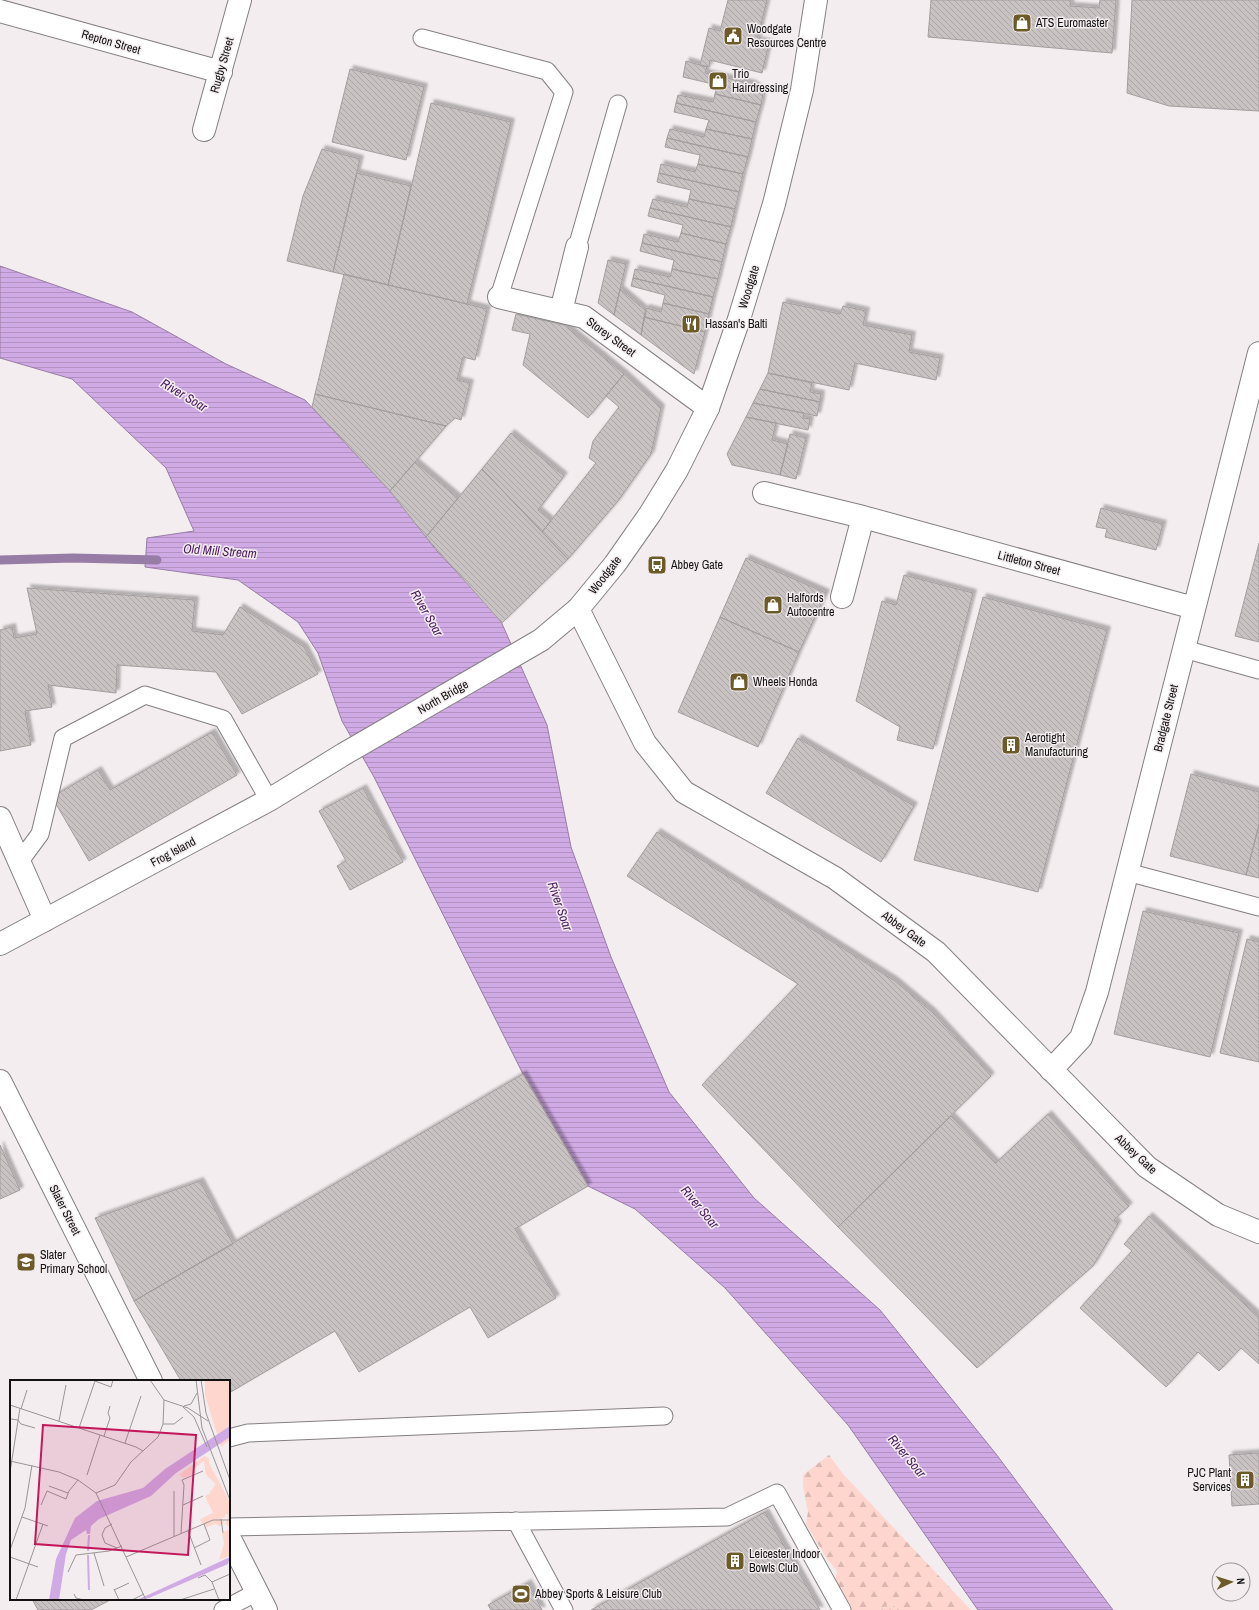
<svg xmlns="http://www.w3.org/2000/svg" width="1259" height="1610" viewBox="0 0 1259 1610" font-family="'Archivo Narrow',sans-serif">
<defs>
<pattern id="grass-dots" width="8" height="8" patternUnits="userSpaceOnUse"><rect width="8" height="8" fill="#ffd6ce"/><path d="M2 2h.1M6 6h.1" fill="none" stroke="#dab7b0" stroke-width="1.8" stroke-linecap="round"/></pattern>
<pattern id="forest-firs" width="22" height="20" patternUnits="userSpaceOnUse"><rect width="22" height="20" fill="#ffd6ce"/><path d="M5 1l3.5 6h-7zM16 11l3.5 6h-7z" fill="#dab7b0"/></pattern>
<pattern id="water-rules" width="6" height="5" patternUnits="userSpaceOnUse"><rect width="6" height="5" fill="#d0aae4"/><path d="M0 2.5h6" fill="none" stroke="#b291c3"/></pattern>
<pattern id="building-back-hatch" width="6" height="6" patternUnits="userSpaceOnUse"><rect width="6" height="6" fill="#c9c2c3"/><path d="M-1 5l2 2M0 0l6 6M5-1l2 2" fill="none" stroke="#aca6a6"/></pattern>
<filter id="shadow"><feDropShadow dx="3.5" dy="-3.5" stdDeviation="1" flood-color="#0004"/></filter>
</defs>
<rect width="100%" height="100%" fill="#f3edef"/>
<path fill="url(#grass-dots)" d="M889,1603L901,1610H880Z"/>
<path fill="url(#forest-firs)" d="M829,1455L843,1474L971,1610H901L889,1603L880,1610H848L835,1582L837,1571L827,1559L806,1524L808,1512L803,1487V1475Z"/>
<path fill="url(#water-rules)" stroke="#977ca5" d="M0,266L132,312L226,364L305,400L390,491L437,551L499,617L547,725L571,847L611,957L669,1092L754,1198L880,1310L996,1454L1113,1610H978L848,1425L725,1288L635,1209L588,1186L523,1074L374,777L342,721L318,653L298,622L238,580L145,567L147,538L194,531L166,468L72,379L0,358Z"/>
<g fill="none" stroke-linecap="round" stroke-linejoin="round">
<path stroke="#977ca5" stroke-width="9" d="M0,560L73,558L157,560"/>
</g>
<path fill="url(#building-back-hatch)" stroke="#a49d9e" filter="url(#shadow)" d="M728,0H767L757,40L769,43L762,73L710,60L709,67L700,65L709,28L720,31Z
M931,0H1071L1070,6L1099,8L1100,0H1116L1112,53L928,37Z
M1132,0H1259V111L1169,106L1127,93Z
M686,61L707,67L705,73L753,84L763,93L761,105L715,94L717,85L683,77Z
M350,69L424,87L406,160L332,142Z
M715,94L761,105L756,122L676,103L678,95L713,102Z
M431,103L511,122L467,304L388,285Z
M676,103L756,122L752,139L706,129L709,120L674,112Z
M670,129L704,137L706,129L752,139L748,157L667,138Z
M667,138L748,157L743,174L698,164L700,155L665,147Z
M322,149L360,159L333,272L287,261L303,196Z
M661,164L695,172L698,164L743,174L739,192L659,173Z
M357,173L411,186L388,285L333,272Z
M659,173L739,192L735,209L689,199L691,190L657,182Z
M653,199L687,207L689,199L735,209L731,227L650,208Z
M650,208L731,227L726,244L681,233L683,225L648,216Z
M681,233L726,244L722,262L642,243L644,234L678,242Z
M642,243L722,262L718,279L672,269L674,260L640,251Z
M608,260L626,264L614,315L598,303Z
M635,269L670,277L672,269L718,279L713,297L633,278Z
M344,274L487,309L475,360L463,357L457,380L470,383L461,420L455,418L446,426L315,394Z
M633,278L713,297L709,314L663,303L665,295L631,286Z
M620,289L646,311L641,335L614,315Z
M783,302L840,314L843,306L866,311L863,325L912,335L909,352L940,358L936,380L855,363L849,390L768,373Z
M663,303L709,314L705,332L644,317L646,308L661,312Z
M516,314L564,325L624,374L588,418L523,365L530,334L512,330Z
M644,317L705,332L694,374L641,335Z
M768,373L812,383L810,392L821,394L820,402L760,389Z
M624,374L661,408L651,454L618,501L568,559L542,532L596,463L589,458L593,441L619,407L606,396Z
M760,389L820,402L817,416L753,403Z
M315,394L446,426L390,491L312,407Z
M753,403L804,413L803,418L810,419L808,430L746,417Z
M746,417L776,423L772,440L788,444L780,475L732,465L727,454Z
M511,433L564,476L538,510L551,521L542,532L482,469Z
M790,434L806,438L796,479L780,475Z
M415,462L458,498L426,537L390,491Z
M482,469L568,559L502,623L426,537Z
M1101,508L1163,524L1156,550L1105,537L1107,529L1096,527Z
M1259,543V642L1235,636Z
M746,558L826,593L799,652L720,617Z
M904,575L973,593L933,749L897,740L900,727L856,701L882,601L896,605Z
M27,588L195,600L192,631L223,635L240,607L304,647L318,674L242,714L216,672L117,665L116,693L48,685L52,707L25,711L31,745L0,751V630L12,627L14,638L37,634Z
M983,597L1107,630L1038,892L914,860Z
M720,617L799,652L758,747L678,712Z
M212,732L237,775L89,861L52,797L98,770L110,790Z
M798,738L914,806L881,862L766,793Z
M1191,774L1259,792V825L1246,875L1170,856Z
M363,788L403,862L350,890L337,866L346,861L319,811Z
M1259,825V878L1246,875Z
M657,832L895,981L932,1012L991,1076L838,1227L702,1085L798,984L627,876Z
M1143,911L1239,933L1210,1057L1114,1034Z
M1247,939L1259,942V1062L1220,1053Z
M523,1074L588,1186L515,1229L556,1298L488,1338L470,1307L359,1372L335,1331L229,1393V1381H181L134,1301Z
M1048,1114L1129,1206L1114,1220L1118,1224L1093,1266L977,1368L838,1227L951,1116L996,1163Z
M0,1145L20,1190L0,1199Z
M200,1181L233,1244L134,1301L95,1218Z
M1149,1216L1259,1317V1364L1241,1348L1219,1371L1198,1352L1166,1387L1080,1308L1132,1251L1124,1244Z
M1259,1453V1504L1232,1506L1229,1455Z
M765,1512L820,1610H591Z
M528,1583L542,1610H491L488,1605Z
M32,1599H112L91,1610H38Z"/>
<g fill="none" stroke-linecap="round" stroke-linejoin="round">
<g stroke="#857f81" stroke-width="19">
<path id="service" d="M422,38L547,71L564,92L499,297
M577,247L618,104
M1184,649L1259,670
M20,861L40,834L63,738L145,695L223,719L269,800
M1127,872L1259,907
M229,1438L248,1433L664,1416
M516,1521L564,1610
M229,1527L727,1517L777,1493L842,1610
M223,1610L257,1592"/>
</g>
<g stroke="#857f81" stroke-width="24">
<path id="minor" d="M0,11L221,72
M204,130L240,0
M499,297L584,317L708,408
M561,311L577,247
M764,493L863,517L1194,608
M842,597L863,517
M0,818L45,920
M1051,1070L1081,1038L1097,992L1259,353
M0,1081L151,1381
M229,1537L266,1610"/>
</g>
<g stroke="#857f81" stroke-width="24">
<path id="tertiary" d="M578,609L645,743L684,792L835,878L936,952L1147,1167L1218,1215L1259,1232"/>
</g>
<g stroke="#857f81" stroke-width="24">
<path id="primary" d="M0,944L269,800L344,754L541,640L578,609L615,564L650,514L677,470L708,408L739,319L774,204L802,90L816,0"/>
</g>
<use href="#service" stroke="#fff" stroke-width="17"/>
<use href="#minor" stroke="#fff" stroke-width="22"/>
<use href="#tertiary" stroke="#fff" stroke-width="22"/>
<use href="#primary" stroke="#fff" stroke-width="22"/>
</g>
<defs>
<g id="shop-square" transform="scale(1)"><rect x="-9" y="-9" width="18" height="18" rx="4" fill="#6c5b29" stroke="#f3edef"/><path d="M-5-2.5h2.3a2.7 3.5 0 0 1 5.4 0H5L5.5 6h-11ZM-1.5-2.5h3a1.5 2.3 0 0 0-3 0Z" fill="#fff"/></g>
<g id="civic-square" transform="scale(1)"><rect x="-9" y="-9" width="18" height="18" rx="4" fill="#6c5b29" stroke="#f3edef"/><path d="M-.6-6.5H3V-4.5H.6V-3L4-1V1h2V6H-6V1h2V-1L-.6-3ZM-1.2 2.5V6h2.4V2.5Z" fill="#fff"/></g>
<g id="restaurant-square" transform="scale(1)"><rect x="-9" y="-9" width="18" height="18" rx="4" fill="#6c5b29" stroke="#f3edef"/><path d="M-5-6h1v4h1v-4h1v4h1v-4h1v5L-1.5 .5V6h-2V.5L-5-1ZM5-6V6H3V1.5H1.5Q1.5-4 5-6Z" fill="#fff"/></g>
<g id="bus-square" transform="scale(1)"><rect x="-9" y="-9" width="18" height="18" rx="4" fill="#6c5b29" stroke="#f3edef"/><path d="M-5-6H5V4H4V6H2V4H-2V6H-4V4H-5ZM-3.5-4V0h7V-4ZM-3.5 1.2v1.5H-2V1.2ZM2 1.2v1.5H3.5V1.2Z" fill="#fff"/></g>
<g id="building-square" transform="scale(1)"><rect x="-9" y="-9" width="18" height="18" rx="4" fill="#6c5b29" stroke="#f3edef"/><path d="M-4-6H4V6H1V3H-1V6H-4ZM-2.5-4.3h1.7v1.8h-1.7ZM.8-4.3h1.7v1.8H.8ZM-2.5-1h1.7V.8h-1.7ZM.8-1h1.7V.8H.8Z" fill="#fff"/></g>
<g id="school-square" transform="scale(1)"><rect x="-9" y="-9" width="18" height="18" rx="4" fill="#6c5b29" stroke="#f3edef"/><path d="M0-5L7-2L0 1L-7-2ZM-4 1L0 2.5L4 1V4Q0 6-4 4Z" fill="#fff"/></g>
<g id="stadium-square" transform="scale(1)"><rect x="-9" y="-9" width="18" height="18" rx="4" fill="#6c5b29" stroke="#f3edef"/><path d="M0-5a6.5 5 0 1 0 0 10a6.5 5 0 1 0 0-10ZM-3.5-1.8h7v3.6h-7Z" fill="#fff"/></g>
</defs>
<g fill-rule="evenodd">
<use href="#shop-square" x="1022" y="23"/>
<use href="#civic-square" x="733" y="36"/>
<use href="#shop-square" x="718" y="81"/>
<use href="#restaurant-square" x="691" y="324"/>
<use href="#bus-square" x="657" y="565"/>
<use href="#shop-square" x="773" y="605"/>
<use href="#shop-square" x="739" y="682"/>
<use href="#building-square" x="1011" y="745"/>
<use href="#school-square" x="26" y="1262"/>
<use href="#building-square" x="1245" y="1480"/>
<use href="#building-square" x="735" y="1561"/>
<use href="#stadium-square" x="521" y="1594"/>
</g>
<g text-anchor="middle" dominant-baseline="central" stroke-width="3" stroke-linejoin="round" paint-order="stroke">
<g font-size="12" fill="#131112" stroke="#f3edef" text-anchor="start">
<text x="1036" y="23">ATS Euromaster</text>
<text x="747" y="29">Woodgate<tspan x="747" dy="14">Resources Centre</tspan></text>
<text x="732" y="74">Trio<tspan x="732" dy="14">Hairdressing</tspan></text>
<text x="705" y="324">Hassan's Balti</text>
<text x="671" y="565">Abbey Gate</text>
<text x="787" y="598">Halfords<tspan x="787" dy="14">Autocentre</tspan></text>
<text x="753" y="682">Wheels Honda</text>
<text x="1025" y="738">Aerotight<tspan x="1025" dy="14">Manufacturing</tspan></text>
<text x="40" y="1255">Slater<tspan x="40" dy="14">Primary School</tspan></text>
<text x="1231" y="1473" text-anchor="end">PJC Plant<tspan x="1231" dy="14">Services</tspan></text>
<text x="749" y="1554">Leicester Indoor<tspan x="749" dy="14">Bowls Club</tspan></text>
<text x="535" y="1594">Abbey Sports &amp; Leisure Club</text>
</g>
<g font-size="12" fill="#131112" stroke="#f3edef">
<text transform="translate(111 42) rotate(16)">Repton Street</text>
<text transform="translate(222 65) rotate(-74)">Rugby Street</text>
<text transform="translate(749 287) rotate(-73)">Woodgate</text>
<text transform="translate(611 337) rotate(36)">Storey Street</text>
<text transform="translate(1029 563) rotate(15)">Littleton Street</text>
<text transform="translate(605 575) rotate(-52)">Woodgate</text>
<text transform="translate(443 697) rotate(-30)">North Bridge</text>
<text transform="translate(1166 718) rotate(-76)">Bradgate Street</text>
<text transform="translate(173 852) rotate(-28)">Frog Island</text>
<text transform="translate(904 929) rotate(36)">Abbey Gate</text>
<text transform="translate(1136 1154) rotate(43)">Abbey Gate</text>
<text transform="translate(65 1210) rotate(63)">Slater Street</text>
</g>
<g font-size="13" font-style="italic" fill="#48185c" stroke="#f3edef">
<text transform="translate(184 395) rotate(31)">River Soar</text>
<text transform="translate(220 551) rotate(4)">Old Mill Stream</text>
<text transform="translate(427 613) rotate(60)">River Soar</text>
<text transform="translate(560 906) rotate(71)">River Soar</text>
<text transform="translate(700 1207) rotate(50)">River Soar</text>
<text transform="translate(907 1456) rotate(50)">River Soar</text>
</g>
</g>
<g transform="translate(10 1380)">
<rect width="220" height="220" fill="#f3edef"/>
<path d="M195,0H220V60L211,67L195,15ZM203,112L216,137L191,142L190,139L203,133L195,116Z" fill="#ffd6ce"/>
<path d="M194,76L199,78V83L220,122V147L215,144L219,136L216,134L210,136L214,143L210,146L205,144L197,147L191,142L193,138L205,133L201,126L205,118L200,112L206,104L196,95L194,81L185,88V93L174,98L169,95Z" fill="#ffd6ce"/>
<path d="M220,149V176L209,180L214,164L212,153Z" fill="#ffd6ce"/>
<path d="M220,46V57L166,93L141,116L89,139L81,146L80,154H77L76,150L61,160L56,174L49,220H39L46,179L65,138L87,121L133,108L155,89ZM220,177L218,184L139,218L127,220Z" fill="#d0aae4"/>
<path fill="none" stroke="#d0aae4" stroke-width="2" d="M78,171L79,155M78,175L79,210"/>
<path fill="none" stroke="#999597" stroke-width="1" d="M140,0L154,20L178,28L198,41M186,0L192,48L220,120M191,0L196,33L220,100M0,25L126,67L133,71M174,26L181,24L187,13M173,27L184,37L197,67M11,29L17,10M1,39L8,40L11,44L25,48M49,41L56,5M153,44H164L173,37M69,48L85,1L101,7L103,0M94,56L100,38L98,33L100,26M115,63L131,16M0,81L49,92L68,100L86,113L136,220M0,92L10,28M77,95L90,55M39,106L58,113M164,111V156M86,113L105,105L121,82L148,57L153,44L154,20M31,125L37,111L56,119L59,111L68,100M173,125L193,116M12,137L38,146M211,139L213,153M102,144L95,148L92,155L95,163L107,168M178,151L191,185M171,153L174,105L172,100L193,91M184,168L200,160L194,144M0,170L15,128L22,85M84,173L94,206M0,177L28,187M116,177L203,140H220M58,192L66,175L99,171L112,166M188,198L195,195L202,202M104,209L109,220M104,210L119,203M64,214L66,218L74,220M6,220L33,144M122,220L134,214M170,220L204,209M209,220L202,202L220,194"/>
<path fill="#c2185b" fill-opacity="0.15" stroke="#c2185b" stroke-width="2" d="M33,45L186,55L178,175L25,164Z"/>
<rect width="220" height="220" fill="none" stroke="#131112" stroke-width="2"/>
</g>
<g transform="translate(1231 1582) rotate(86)"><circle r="19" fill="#f3edef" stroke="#999597"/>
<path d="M0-3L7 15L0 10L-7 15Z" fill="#6c5b29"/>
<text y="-6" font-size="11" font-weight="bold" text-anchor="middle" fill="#131112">N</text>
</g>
</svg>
